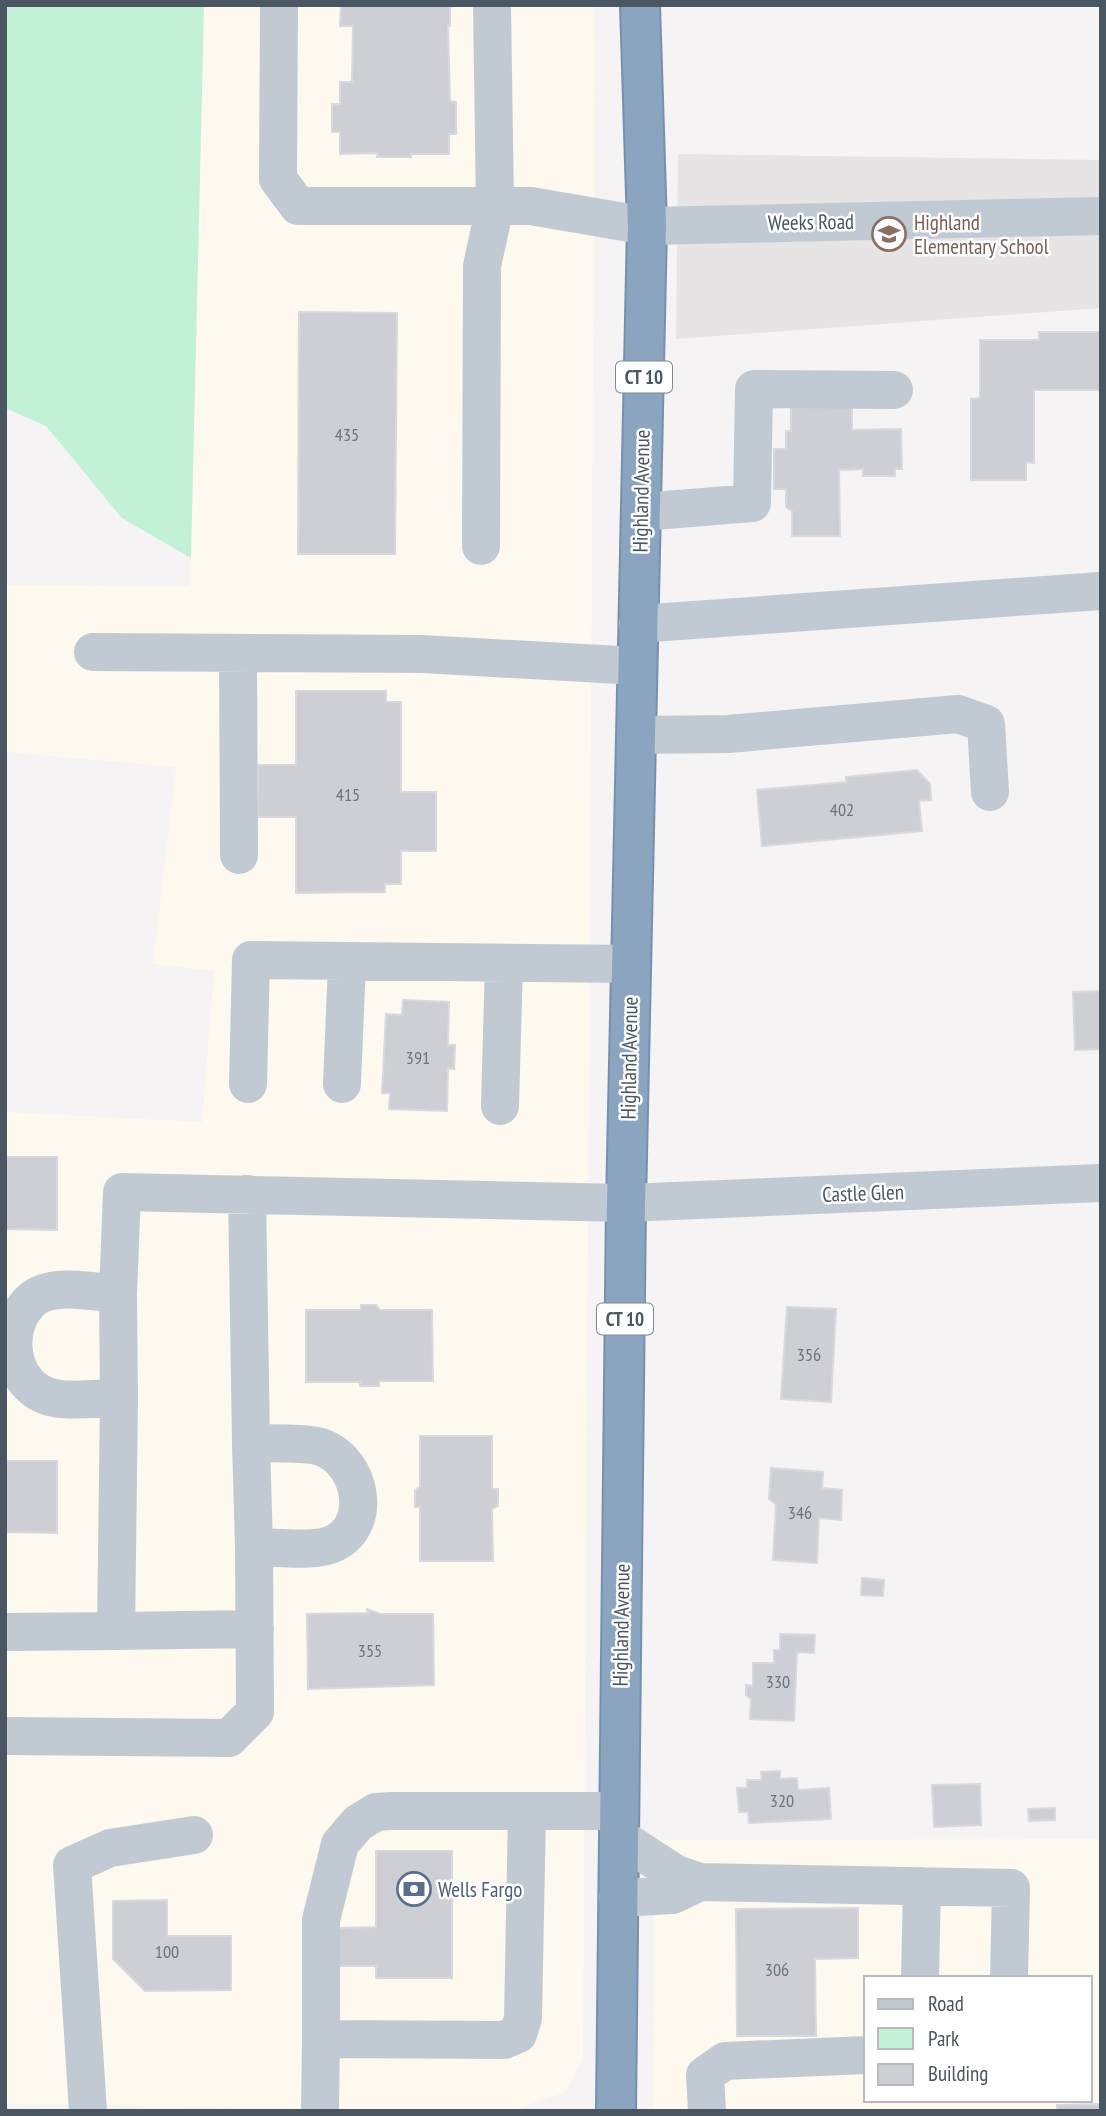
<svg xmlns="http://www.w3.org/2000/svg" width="1106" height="2116" viewBox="0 0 1106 2116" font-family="'PT Sans Narrow',sans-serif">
<rect width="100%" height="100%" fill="#f5f3f3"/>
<path fill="#fdf9ef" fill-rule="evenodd" d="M204,5H594L595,50L583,2056L566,2092L510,2111L5,2104V1112L202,1122L214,971L153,964L176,767L5,752V585L190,587Z
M1101,1839V2111H653L654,1840ZM866,1978H1090V2100H866Z"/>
<path fill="#e6e4e5" d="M678,154L1101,160V308L676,339Z"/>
<path fill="#c3f1d5" d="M5,5H204L191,558L122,518L46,426L5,408Z"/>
<path fill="#cdcfd5" stroke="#d7d9de" stroke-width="2" d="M341,5H456L450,7V26H448L450,101L456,102V134H449V154H411V157H377L378,153L340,154V132H332V104H340V82H352L353,26H340Z
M299,312L397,313L395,554H298Z
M1039,332H1101V390H1034V463L1026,462V480H971V399L980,398V340H1039Z
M852,403V430L901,429L902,469H895V476H863V469L839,470L840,536H792V511L786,507V489H774V449H786V431H791V404Z
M296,691H386V702H401V792H436V851H401V884H385V892L296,893V817H258V765H296Z
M917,770L930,784L931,800L919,801L922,831L762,846L757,790L846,782V777Z
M1101,991V1049L1075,1050L1073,992Z
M403,1000L449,1002L448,1045H455L454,1069L448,1068L447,1111L389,1109L390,1093H382L386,1014L402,1015Z
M5,1157H57V1230L5,1229Z
M361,1305H376L380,1310H432L433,1381H379V1386H360V1382H306V1310H361Z
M787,1307L836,1309L831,1402L781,1399Z
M420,1436H492V1489H498V1506L492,1509L493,1561H420V1507H415V1490L420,1487Z
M5,1461H57V1533L5,1532Z
M771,1468L823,1472L822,1488L842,1490L841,1520L819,1518L817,1563L773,1560L776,1504L769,1499Z
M862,1578L884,1580L883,1596L861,1595Z
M367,1609L380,1614H433L434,1685L308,1689L307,1614L368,1613Z
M780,1634L815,1635L814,1653L797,1652L794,1721L750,1719L751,1699L746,1695V1685L753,1686V1663H774V1650H780Z
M780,1771V1779L797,1778L798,1790L829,1788L831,1819L749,1823L748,1812H739L737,1788H747V1780H762L761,1772Z
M980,1784L981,1825L934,1827L932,1785Z
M1055,1808V1820L1029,1821L1028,1809Z
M376,1851H452V1978H376V1966H339V1928L376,1927Z
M167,1900V1936H231V1990L145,1991L113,1959V1901Z
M858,1908V1958L815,1959L816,2036H737L736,1909Z
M1101,2104V2111H1057V2105Z"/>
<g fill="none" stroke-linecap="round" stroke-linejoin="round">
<g stroke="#7690ad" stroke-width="42">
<path id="highway" d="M616,2111L626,1203L647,226L640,5"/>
</g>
<path stroke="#c1cad2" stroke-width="38" d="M279,5L278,179L298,206H531L647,226L1101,216
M641,512L752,503L754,389L894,390
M481,546L482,266L495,206L492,5
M638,624L1101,591
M93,652L422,654L637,666
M238,654L239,855
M636,735L728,734L958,714L986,724L990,792
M248,1084L251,960L631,964
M342,1084L347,962
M500,1106L504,963
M118,1294L119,1398
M251,1443L254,1547
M116,1631L255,1629
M5,1632L116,1631L119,1398C100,1398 72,1402 54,1398C9,1389 0,1325 34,1298C55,1283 93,1292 118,1294L122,1192L626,1203L1101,1183
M5,1736L229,1738L255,1712L254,1547C275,1547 311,1552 330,1545C375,1528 362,1461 321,1447C305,1442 269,1444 251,1443L247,1194
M700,1882L1011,1888L1009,1978
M618,1898L673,1895L700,1882L676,1874L619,1837
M920,1978L922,1886
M321,2039V1920L340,1844L358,1823L376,1812L391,1811H619
M88,2111L72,1865L110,1848L194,1835
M320,2111L321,2039L504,2040L518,2034L523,2018L527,1812
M707,2111L705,2075L725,2061L866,2055"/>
<use href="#highway" stroke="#8ba5c1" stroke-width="38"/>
</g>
<defs>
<g id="school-ring" transform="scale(1.75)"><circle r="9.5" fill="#fff" stroke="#8d6e63" stroke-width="1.5"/><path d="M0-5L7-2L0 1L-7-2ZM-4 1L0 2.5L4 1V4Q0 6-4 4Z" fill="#8d6e63"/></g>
<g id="bank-ring" transform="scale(1.75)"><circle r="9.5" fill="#fff" stroke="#5c6f8a" stroke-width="1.5"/><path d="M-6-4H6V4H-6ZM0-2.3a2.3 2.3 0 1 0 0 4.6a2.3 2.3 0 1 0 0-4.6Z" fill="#5c6f8a"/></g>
</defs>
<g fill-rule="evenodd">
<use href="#school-ring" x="889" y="234"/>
<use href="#bank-ring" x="414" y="1889"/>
</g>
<g text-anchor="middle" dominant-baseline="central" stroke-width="5" stroke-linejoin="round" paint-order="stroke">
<g font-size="18" fill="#6b747e">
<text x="347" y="434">435</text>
<text x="348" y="794">415</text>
<text x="842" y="809">402</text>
<text x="418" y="1057">391</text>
<text x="809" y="1354">356</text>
<text x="800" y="1512">346</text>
<text x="370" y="1650">355</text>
<text x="778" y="1681">330</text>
<text x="782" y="1800">320</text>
<text x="167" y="1951">100</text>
<text x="777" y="1969">306</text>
</g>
<g fill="#fff" stroke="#808990" stroke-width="2">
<rect x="616" y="361.5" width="56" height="31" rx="5"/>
<rect x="597" y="1303.5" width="56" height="31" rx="5"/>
</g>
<g font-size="19" font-weight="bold" fill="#4a5661">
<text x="644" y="377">CT 10</text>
<text x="625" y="1319">CT 10</text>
</g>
<g font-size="21" fill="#4a5661" stroke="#fff">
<text transform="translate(811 222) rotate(-1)">Weeks Road</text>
<text transform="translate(641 491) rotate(-89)">Highland Avenue</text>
<text transform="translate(629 1058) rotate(-89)">Highland Avenue</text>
<text transform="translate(863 1193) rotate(-2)">Castle Glen</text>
<text transform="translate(621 1625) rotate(-89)">Highland Avenue</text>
</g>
<g font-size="21" fill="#785e54" stroke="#fff" text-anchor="start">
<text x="914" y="222">Highland<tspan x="914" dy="24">Elementary School</tspan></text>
</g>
<g font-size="21" fill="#4e5e75" stroke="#fff" text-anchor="start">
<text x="438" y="1889">Wells Fargo</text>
</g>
</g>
<rect width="1106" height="2116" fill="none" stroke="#4a5661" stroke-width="14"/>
<rect x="864" y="1976" width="228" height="126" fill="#ffffff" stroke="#b7bbc0" stroke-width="2"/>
<rect x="878" y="1999" width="35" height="10" fill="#c1cad2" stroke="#b7bbc0" stroke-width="2"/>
<text x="928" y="2011" font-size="21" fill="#4a5661">Road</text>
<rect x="878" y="2028" width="35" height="21" fill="#c3f1d5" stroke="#b7bbc0" stroke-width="2"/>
<text x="928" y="2046" font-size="21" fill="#4a5661">Park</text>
<rect x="878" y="2064" width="35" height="21" fill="#cdcfd5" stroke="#b7bbc0" stroke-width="2"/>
<text x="928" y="2081" font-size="21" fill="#4a5661">Building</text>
</svg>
